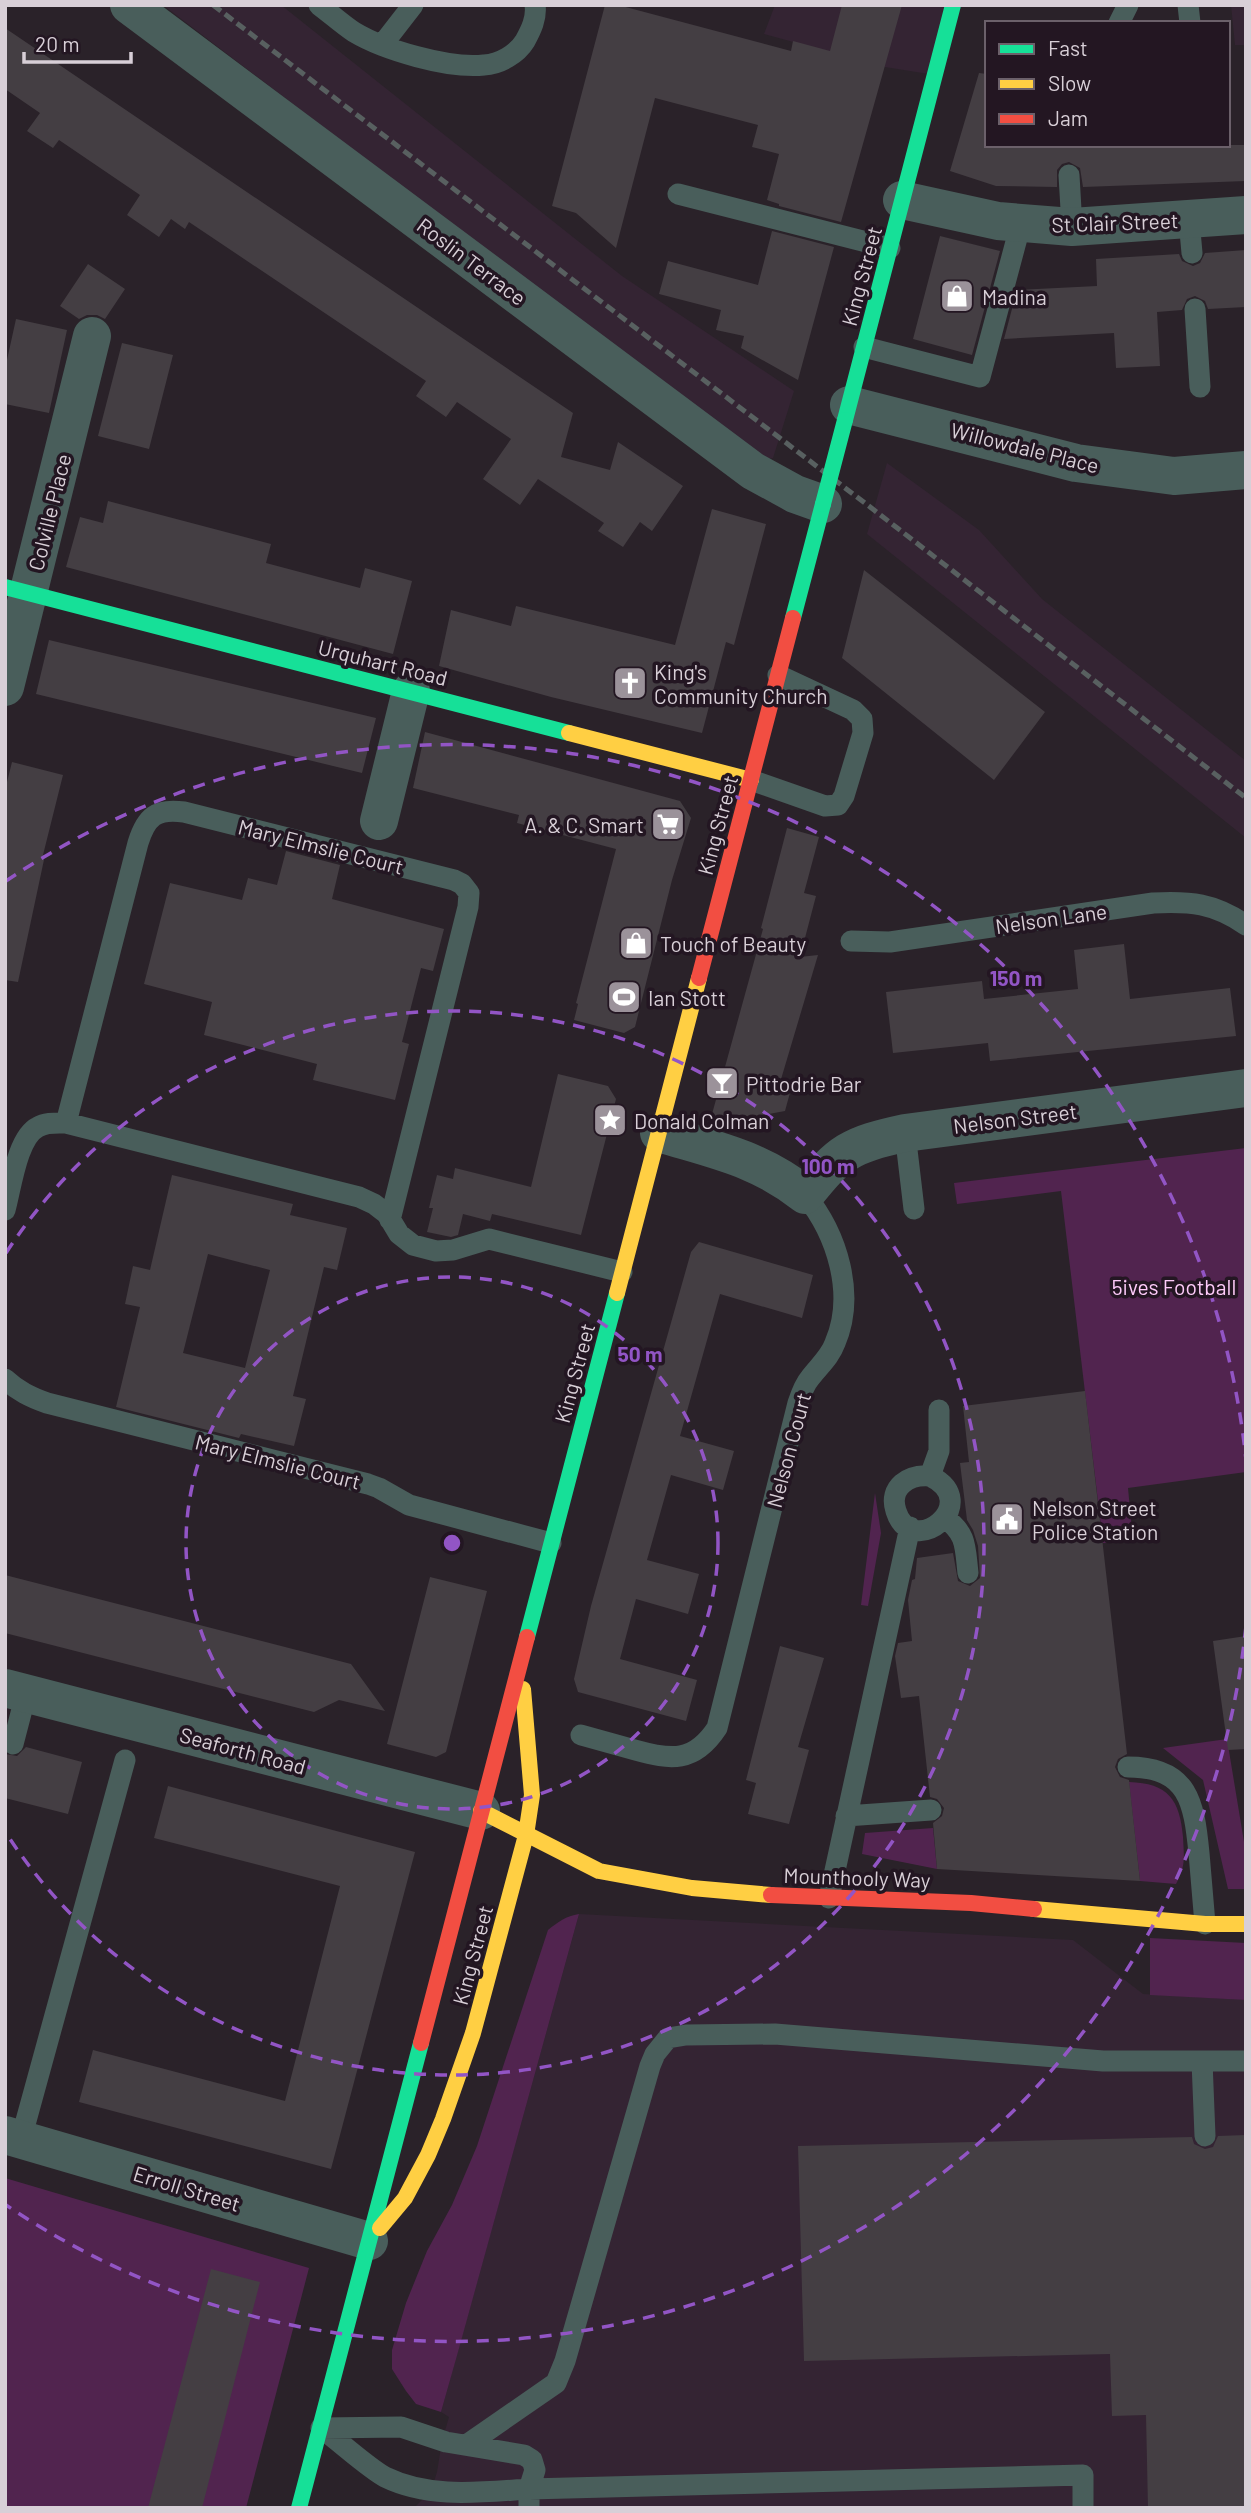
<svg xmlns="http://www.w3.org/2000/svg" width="1251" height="2513" viewBox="0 0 1251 2513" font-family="Barlow,sans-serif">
<rect width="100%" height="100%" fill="#2a2229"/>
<path fill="#342433" d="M163,5H281L622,276L794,391L773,458L760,460Z
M775,5H953L935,75L885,67L764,34Z
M1231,5H1246V45H1235Z
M887,463L979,530L1042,599L1246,761V838L867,534Z
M579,1914L1073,1940L1143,1994L1246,2000V2508H414L431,2491L437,2472L442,2441L449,2417L441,2412Z"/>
<path fill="#51244f" d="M1246,1148V1472L1128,1488L1133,1541L1103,1543L1061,1191L957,1204L954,1183Z
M875,1493L881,1533L868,1606L861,1605Z
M1227,1739L1246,1854V1889H1228L1203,1780L1163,1748Z
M1129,1782C1168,1783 1180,1800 1183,1837C1184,1858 1186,1865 1176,1884L1140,1881Z
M933,1828L937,1869L862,1854L865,1833Z
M579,1914L458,2352L441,2412L416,2404L406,2391L392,2369V2350L406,2303L427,2251L452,2205L477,2146L548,1930C558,1922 566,1916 579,1914Z
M1150,1938L1246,1943V2000L1150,1995Z
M5,2178L309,2268L246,2508H5Z"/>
<path fill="#443e43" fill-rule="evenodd" d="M605,5H618L791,51L793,41L830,51L842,5H902L841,222L779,206V204L767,200L779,154L752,147L758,125L655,98L616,248L576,213L552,206Z
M5,28L573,413L561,457L610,470L618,442L683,486L652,531L640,522L623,547L598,531L604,523L538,479L520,505L483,479L511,439L457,402L446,417L416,396L426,381L189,222L185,229L171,219L159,237L127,215L140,195L59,140L53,148L27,131L40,113L5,89Z
M979,73L987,74V145H1246V181L1083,187L1080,168L1069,162L1062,164L1057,170V187L996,186L950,171Z
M772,231L834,247L798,380L741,348L744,336L716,330L721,310L659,294L668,261L758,285Z
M940,236L1000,251L972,355L913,339Z
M1246,250V307L1208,309L1205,301L1195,296L1187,299L1182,310L1157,312L1160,366L1116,368L1114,333L1004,339L1017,290L1097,286L1096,259L1179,254L1182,261L1193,266L1200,263L1205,253Z
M88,264L125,289L105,319L97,315H87L79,319L60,306Z
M16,319L67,330L49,413L5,404V369Z
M122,343L173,355L149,449L98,436Z
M108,501L271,544L266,563L360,588L365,568L412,581L393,654L66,567L80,517L103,523Z
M712,509L766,524L734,645L726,642L702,733L551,697L439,666L451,610L511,626L516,606L675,645Z
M864,570L1045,712L994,780L842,658Z
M49,640L376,718L362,773L36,694Z
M425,732L680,801L691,818L672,880L635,1027L624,1033L574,1020L578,1004L576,1003L616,849L517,823L519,815L413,788Z
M12,762L63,775L43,855H45L18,982L5,980V790Z
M787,828L819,837L804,893L816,896L800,957L818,955L779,1086L791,1089L785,1111L711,1125H709L763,929L761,928Z
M286,851L340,865L332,899L444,929L433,971L421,968L402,1042L409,1044L395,1100L313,1080L317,1064L204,1035L212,1002L144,984L170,883L242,900L248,878L277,885Z
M1124,944L1130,999L1230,988L1236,1036L990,1061L988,1043L893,1053L886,992L982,981L984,999L1078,989L1074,950Z
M558,1074L608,1086L616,1099L581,1235L492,1214L490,1221L463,1214L458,1235L451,1237L427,1232L433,1208H429L437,1175L453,1179L455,1168L531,1187Z
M172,1175L293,1204L290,1215L347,1228L337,1270L324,1267L293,1396L306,1399L294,1446L241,1434L239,1438L116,1407L140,1307L125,1304L133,1266L150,1270ZM208,1254L270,1270L245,1368L183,1353Z
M699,1242L813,1275L802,1318L720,1294L680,1436L734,1451L723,1490L671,1475L647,1560L699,1574L688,1614L636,1599L620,1659L697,1680L686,1721L578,1692L574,1679L591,1606L691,1252Z
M1085,1391L1127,1754L1118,1759L1115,1767L1120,1777L1129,1780L1140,1881L937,1869L933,1823L942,1816L944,1808L937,1799L930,1797L919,1696L901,1698L895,1656L898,1643L912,1641L908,1600L912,1580L915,1579L917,1558L953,1553L958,1581L970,1586L980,1578L978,1546L973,1530L967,1520L960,1463L969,1462L963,1406Z
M5,1575L351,1664L385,1711L339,1700L314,1712L5,1633Z
M430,1577L487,1591L446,1752L436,1757L387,1744Z
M1246,1636V1749L1228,1750L1213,1641Z
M780,1646L824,1658L798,1747L809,1750L789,1824L748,1814L756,1783L746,1780Z
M26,1747L82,1762L68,1814L5,1798V1754L17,1756Z
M168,1786L415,1852L331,2169L79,2102L93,2050L285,2101L340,1886L154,1838Z
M1246,2135V2508H1148L1146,2415L1112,2416L1110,2354L804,2361L798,2146L1192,2137L1194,2144L1205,2149L1213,2147L1218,2136Z
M211,2269L260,2282L202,2508H148Z"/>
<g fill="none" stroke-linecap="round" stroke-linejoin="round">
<path stroke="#495e5b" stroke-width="21" d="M319,5C331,14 342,24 354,32C384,50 449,69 484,65C500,64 517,54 525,41C531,30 537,18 535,5
M1188,5L1190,23
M1119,23L1128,5
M382,45L413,5
M1069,175L1072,227
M678,194L890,248
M1189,220L1192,253
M1195,309L1200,387
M864,347L980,377L1021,223
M751,780L825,806L838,805L844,796L863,733L862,719L853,710L778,675
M851,941L890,942L1153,903C1190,901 1214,903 1246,925
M66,1123L138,843C146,817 156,808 184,812L454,880L462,884L469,893L468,907L390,1220
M905,1133L914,1209
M5,1210C11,1189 17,1137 38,1127C46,1122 56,1123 66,1123L359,1197L374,1204L387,1214L399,1234L413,1245L436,1251L453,1250L489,1239L622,1272
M5,1379C18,1391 30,1397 47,1403L368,1484L379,1488L409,1505L551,1543
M930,1476C985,1503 912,1561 896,1511C888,1487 909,1474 930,1476L939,1451V1410
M945,1518C967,1534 965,1547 968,1573
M581,1735C599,1740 617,1745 635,1750C671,1760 694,1763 717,1728L798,1403C801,1394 804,1385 810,1378C819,1366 830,1357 835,1343C856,1294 837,1234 805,1195
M13,1744L26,1694
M1128,1767C1189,1767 1194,1803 1199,1853C1201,1877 1203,1900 1205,1924
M846,1816L931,1810
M829,1898L910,1527
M1202,2061L1205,2136
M21,2139L125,1760
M321,2428C339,2441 367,2467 385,2477C430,2499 481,2492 529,2489L1083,2475V2508
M321,2428L401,2427L446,2442L524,2455L532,2460L535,2470L529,2489V2508
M468,2444L556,2383L565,2361L650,2066L655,2054L668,2038L686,2035L775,2034L1103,2061H1246"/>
<path stroke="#495e5b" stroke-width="38" d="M129,5L753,471L795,494L823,504
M902,200L998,221L1072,227L1246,215
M849,405L1076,463L1174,476L1246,470
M5,687L92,336
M379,821L411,691
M659,1133C714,1150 759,1158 805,1195C840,1151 850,1145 905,1133L1246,1088
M5,1688L481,1811
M5,2135L369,2241"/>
<path stroke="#16e098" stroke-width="16" d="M845,420L953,5
M5,587L569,733
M793,618L823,504
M527,1637L617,1293
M299,2508L421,2043"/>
<path stroke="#ffcf43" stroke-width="16" d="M569,733L751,780
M617,1293L699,978
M481,1811L599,1871L692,1888L771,1895
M1034,1909L1205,1924H1246
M380,2228L405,2198L428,2155L443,2119L473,2033L526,1835L532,1795L523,1689"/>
<path stroke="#f24e42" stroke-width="16" d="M699,978L793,618
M771,1895L971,1903L1034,1909
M421,2043L527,1637"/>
<path stroke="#586060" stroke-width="5" stroke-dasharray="10 5" stroke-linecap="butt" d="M213,5L874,510L1246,798"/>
<path stroke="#16e098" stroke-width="16" d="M823,504L845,420"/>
</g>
<g fill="none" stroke="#9255c5" stroke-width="3.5" stroke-dasharray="12 9">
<circle cx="452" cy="1543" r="266"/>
<path d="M6 1253A532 532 0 1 1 6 1833"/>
<path d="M1246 1626A798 798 0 0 1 6 2205M6 881A798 798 0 0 1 1246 1460"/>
</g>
<defs>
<g id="shop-square" transform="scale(1.75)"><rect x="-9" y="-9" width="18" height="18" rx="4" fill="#9b929a" stroke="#231622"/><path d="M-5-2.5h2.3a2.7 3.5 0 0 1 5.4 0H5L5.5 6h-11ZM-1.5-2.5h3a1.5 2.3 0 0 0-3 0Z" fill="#fff"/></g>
<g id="church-square" transform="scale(1.75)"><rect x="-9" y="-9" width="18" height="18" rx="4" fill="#9b929a" stroke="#231622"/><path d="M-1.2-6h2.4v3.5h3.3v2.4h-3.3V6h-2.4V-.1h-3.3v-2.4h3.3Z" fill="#fff"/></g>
<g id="supermarket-square" transform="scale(1.75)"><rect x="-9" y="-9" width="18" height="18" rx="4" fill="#9b929a" stroke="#231622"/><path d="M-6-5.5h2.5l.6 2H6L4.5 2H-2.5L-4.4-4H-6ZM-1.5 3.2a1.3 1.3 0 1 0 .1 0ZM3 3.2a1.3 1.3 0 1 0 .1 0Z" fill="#fff"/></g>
<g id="stadium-square" transform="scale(1.75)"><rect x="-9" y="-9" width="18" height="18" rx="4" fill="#9b929a" stroke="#231622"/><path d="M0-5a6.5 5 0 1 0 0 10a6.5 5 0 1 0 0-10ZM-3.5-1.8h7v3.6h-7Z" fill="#fff"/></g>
<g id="bar-square" transform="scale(1.75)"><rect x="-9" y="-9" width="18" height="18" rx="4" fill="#9b929a" stroke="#231622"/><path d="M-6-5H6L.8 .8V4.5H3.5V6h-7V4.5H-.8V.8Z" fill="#fff"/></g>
<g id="sight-square" transform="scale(1.75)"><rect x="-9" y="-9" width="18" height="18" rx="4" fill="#9b929a" stroke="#231622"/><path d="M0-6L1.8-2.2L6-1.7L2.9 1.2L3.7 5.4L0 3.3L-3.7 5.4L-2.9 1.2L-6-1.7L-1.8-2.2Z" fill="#fff"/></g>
<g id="civic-square" transform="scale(1.75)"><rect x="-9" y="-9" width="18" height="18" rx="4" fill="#9b929a" stroke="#231622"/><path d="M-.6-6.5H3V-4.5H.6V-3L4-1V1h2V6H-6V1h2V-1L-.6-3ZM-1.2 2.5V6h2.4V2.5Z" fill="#fff"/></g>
</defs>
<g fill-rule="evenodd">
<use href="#shop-square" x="957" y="296"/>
<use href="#church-square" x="630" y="683"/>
<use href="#supermarket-square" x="668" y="824"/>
<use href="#shop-square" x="636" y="943"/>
<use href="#stadium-square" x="624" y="997"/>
<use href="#bar-square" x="722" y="1083"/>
<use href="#sight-square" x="610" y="1120"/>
<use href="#civic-square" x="1007" y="1519"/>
</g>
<g text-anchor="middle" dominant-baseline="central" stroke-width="7" stroke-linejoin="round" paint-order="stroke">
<g font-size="21" fill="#d8cfd7" stroke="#231622">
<text transform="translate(1115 222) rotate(-2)">St Clair Street</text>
<text transform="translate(472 261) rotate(37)">Roslin Terrace</text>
<text transform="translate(861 276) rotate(-75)">King Street</text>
<text transform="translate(1025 447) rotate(14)">Willowdale Place</text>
<text transform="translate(49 512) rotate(-76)">Colville Place</text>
<text transform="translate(383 662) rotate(14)">Urquhart Road</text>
<text transform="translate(717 825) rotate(-75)">King Street</text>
<text transform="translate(321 846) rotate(14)">Mary Elmslie Court</text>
<text transform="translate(1051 918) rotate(-8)">Nelson Lane</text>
<text transform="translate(1015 1118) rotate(-7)">Nelson Street</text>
<text transform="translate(574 1373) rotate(-75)">King Street</text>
<text transform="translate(788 1450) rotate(-75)">Nelson Court</text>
<text transform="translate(278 1461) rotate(14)">Mary Elmslie Court</text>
<text transform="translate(243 1750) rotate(15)">Seaforth Road</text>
<text transform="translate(857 1877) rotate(2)">Mounthooly Way</text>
<text transform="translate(472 1955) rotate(-75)">King Street</text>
<text transform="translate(187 2188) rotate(17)">Erroll Street</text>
</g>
<g font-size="21" fill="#d8cfd7" stroke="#231622" text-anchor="start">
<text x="982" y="296">Madina</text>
<text x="654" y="671">King's<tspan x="654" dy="24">Community Church</tspan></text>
<text x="644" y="824" text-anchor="end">A. &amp; C. Smart</text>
<text x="660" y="943">Touch of Beauty</text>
<text x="648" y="997">Ian Stott</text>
<text x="746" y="1083">Pittodrie Bar</text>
<text x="634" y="1120">Donald Colman</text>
<text x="1032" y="1507">Nelson Street<tspan x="1032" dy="24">Police Station</tspan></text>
</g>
<g font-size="21" fill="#fecbfa" stroke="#231622">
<text x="1174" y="1286">5ives Football</text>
</g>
</g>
<circle cx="452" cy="1543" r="10" fill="#9255c5" stroke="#231622" stroke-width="3.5"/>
<g font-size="21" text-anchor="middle" font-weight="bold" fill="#9255c5" stroke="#231622" stroke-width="7" stroke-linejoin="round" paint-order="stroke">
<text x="1016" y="986">150 m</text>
<text x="828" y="1174">100 m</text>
<text x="640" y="1362">50 m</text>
</g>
<rect width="1251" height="2513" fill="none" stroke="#d8cfd7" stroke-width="14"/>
<rect x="985" y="21" width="245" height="126" fill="#231622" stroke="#6b606a" stroke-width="2"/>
<rect x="999" y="44" width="35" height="10" fill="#16e098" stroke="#6b606a" stroke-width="2"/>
<text x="1048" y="56" font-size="21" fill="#d8cfd7">Fast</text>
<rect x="999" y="79" width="35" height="10" fill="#ffcf43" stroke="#6b606a" stroke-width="2"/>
<text x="1048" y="91" font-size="21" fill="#d8cfd7">Slow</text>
<rect x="999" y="114" width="35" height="10" fill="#f24e42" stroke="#6b606a" stroke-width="2"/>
<text x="1048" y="126" font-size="21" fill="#d8cfd7">Jam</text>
<path d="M24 52v10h107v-10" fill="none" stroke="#d8cfd7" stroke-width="3.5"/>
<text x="35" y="52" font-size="21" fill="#d8cfd7" stroke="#231622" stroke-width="5" paint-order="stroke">20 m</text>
</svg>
